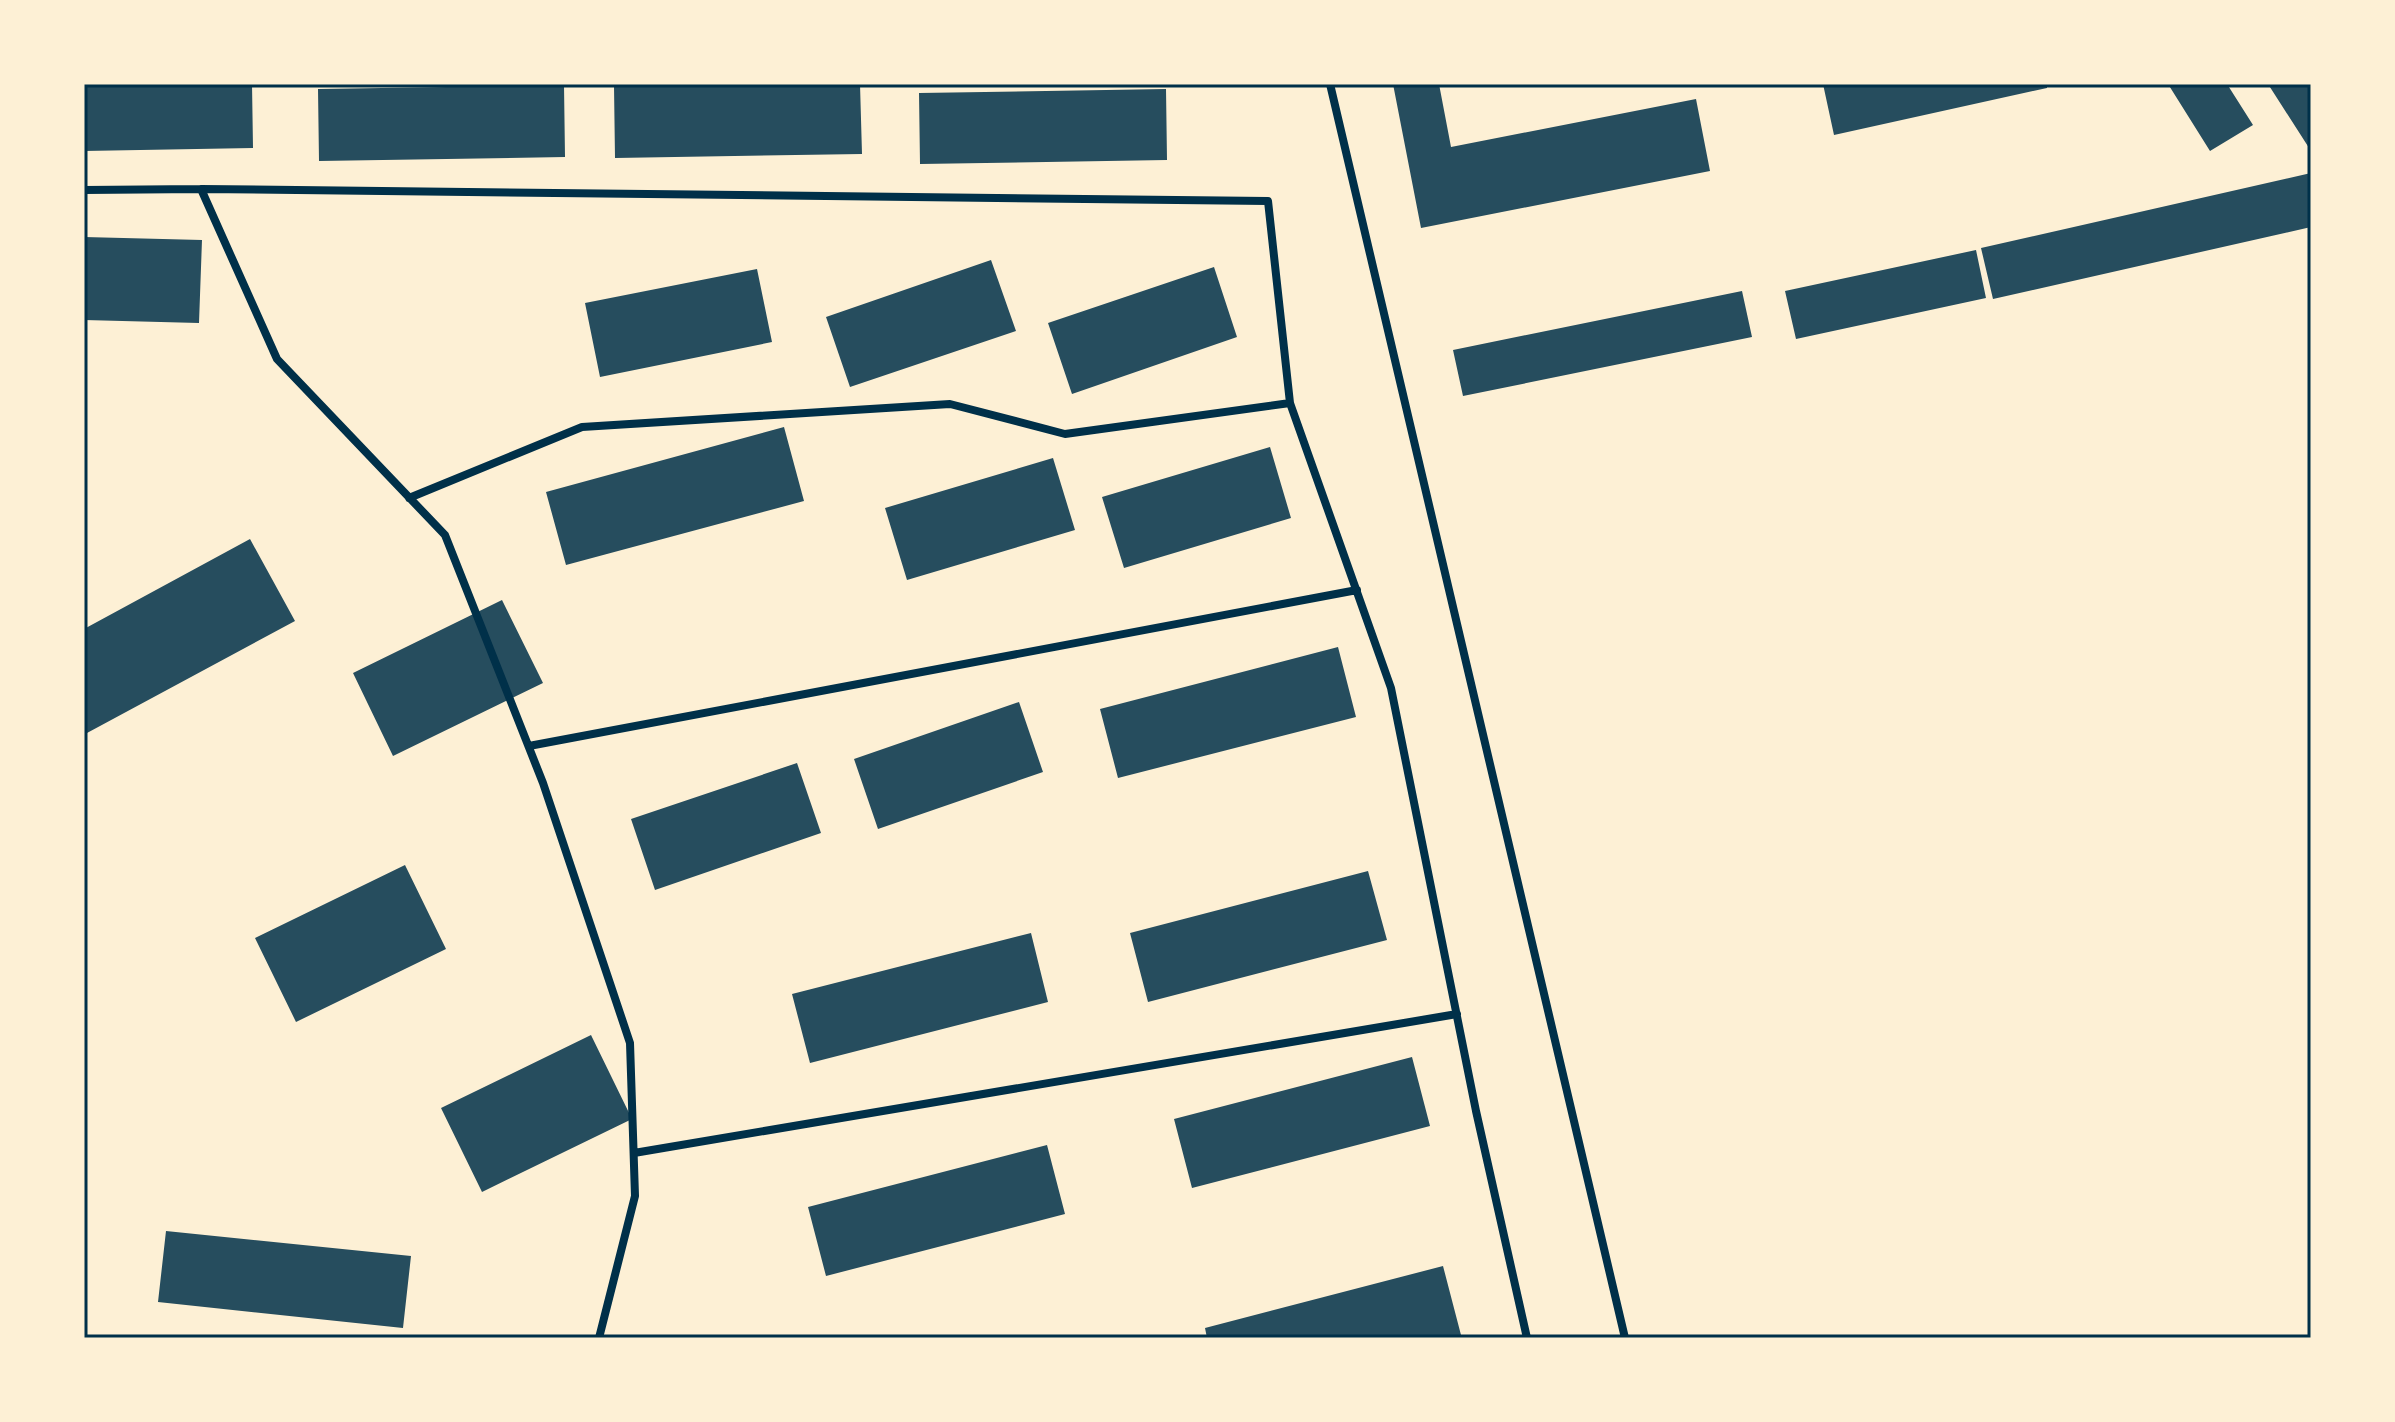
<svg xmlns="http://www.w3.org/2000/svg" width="2395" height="1422" viewBox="0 0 2395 1422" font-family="'Golos Text',sans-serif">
<rect width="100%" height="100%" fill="#fdf0d5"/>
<path fill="#264d5e" d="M84,84H252L253,148L84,151Z
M860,84L862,154L615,158L614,86Z
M1393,84H1439L1451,147L1696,99L1710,171L1421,228Z
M1823,84H2047V88L1834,135Z
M2168,84H2227L2253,125L2210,151Z
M2268,84H2311V151Z
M564,85L565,157L319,161L318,89Z
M1166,89L1167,160L920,164L919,93Z
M2311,173V227L1993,299L1981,248Z
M84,237L202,240L199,323L84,320Z
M1976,250L1986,298L1796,339L1785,291Z
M991,260L1016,331L850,387L826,317Z
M1214,267L1237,337L1072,394L1048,323Z
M757,269L772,342L600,377L585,303Z
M1742,291L1752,337L1463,396L1453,350Z
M784,427L804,501L566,565L546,492Z
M1270,447L1291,518L1124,568L1102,497Z
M1053,458L1075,530L907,580L885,508Z
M250,539L295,621L87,733L84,727V629Z
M502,600L543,683L393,756L353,673Z
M1338,647L1356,717L1118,778L1100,709Z
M1019,702L1043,772L878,829L854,759Z
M797,763L821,833L655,890L631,819Z
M405,865L446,949L296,1022L255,938Z
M1368,871L1387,940L1148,1002L1130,933Z
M1031,933L1048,1002L810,1063L792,994Z
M591,1035L632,1119L482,1192L441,1108Z
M1412,1057L1430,1126L1192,1188L1174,1119Z
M1047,1145L1065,1214L826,1276L808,1207Z
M166,1231L411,1256L403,1328L158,1302Z
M1443,1266L1461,1335L1207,1338L1205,1328Z"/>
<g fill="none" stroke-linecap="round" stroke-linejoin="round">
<path stroke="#003049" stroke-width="8" d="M1330,84L1625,1338
M201,189L1268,201L1290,403L1391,688L1476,1111L1527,1338
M84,190L201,189L277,359L445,535L543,783L630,1043L635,1196L599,1338
M409,498L582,427L950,404L1065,434L1290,403
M529,746L1357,590
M634,1153L1457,1014"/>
</g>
<rect width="2395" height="1422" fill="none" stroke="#fdf0d5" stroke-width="172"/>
<rect x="86" y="86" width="2223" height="1250" fill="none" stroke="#003049" stroke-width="3"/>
</svg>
